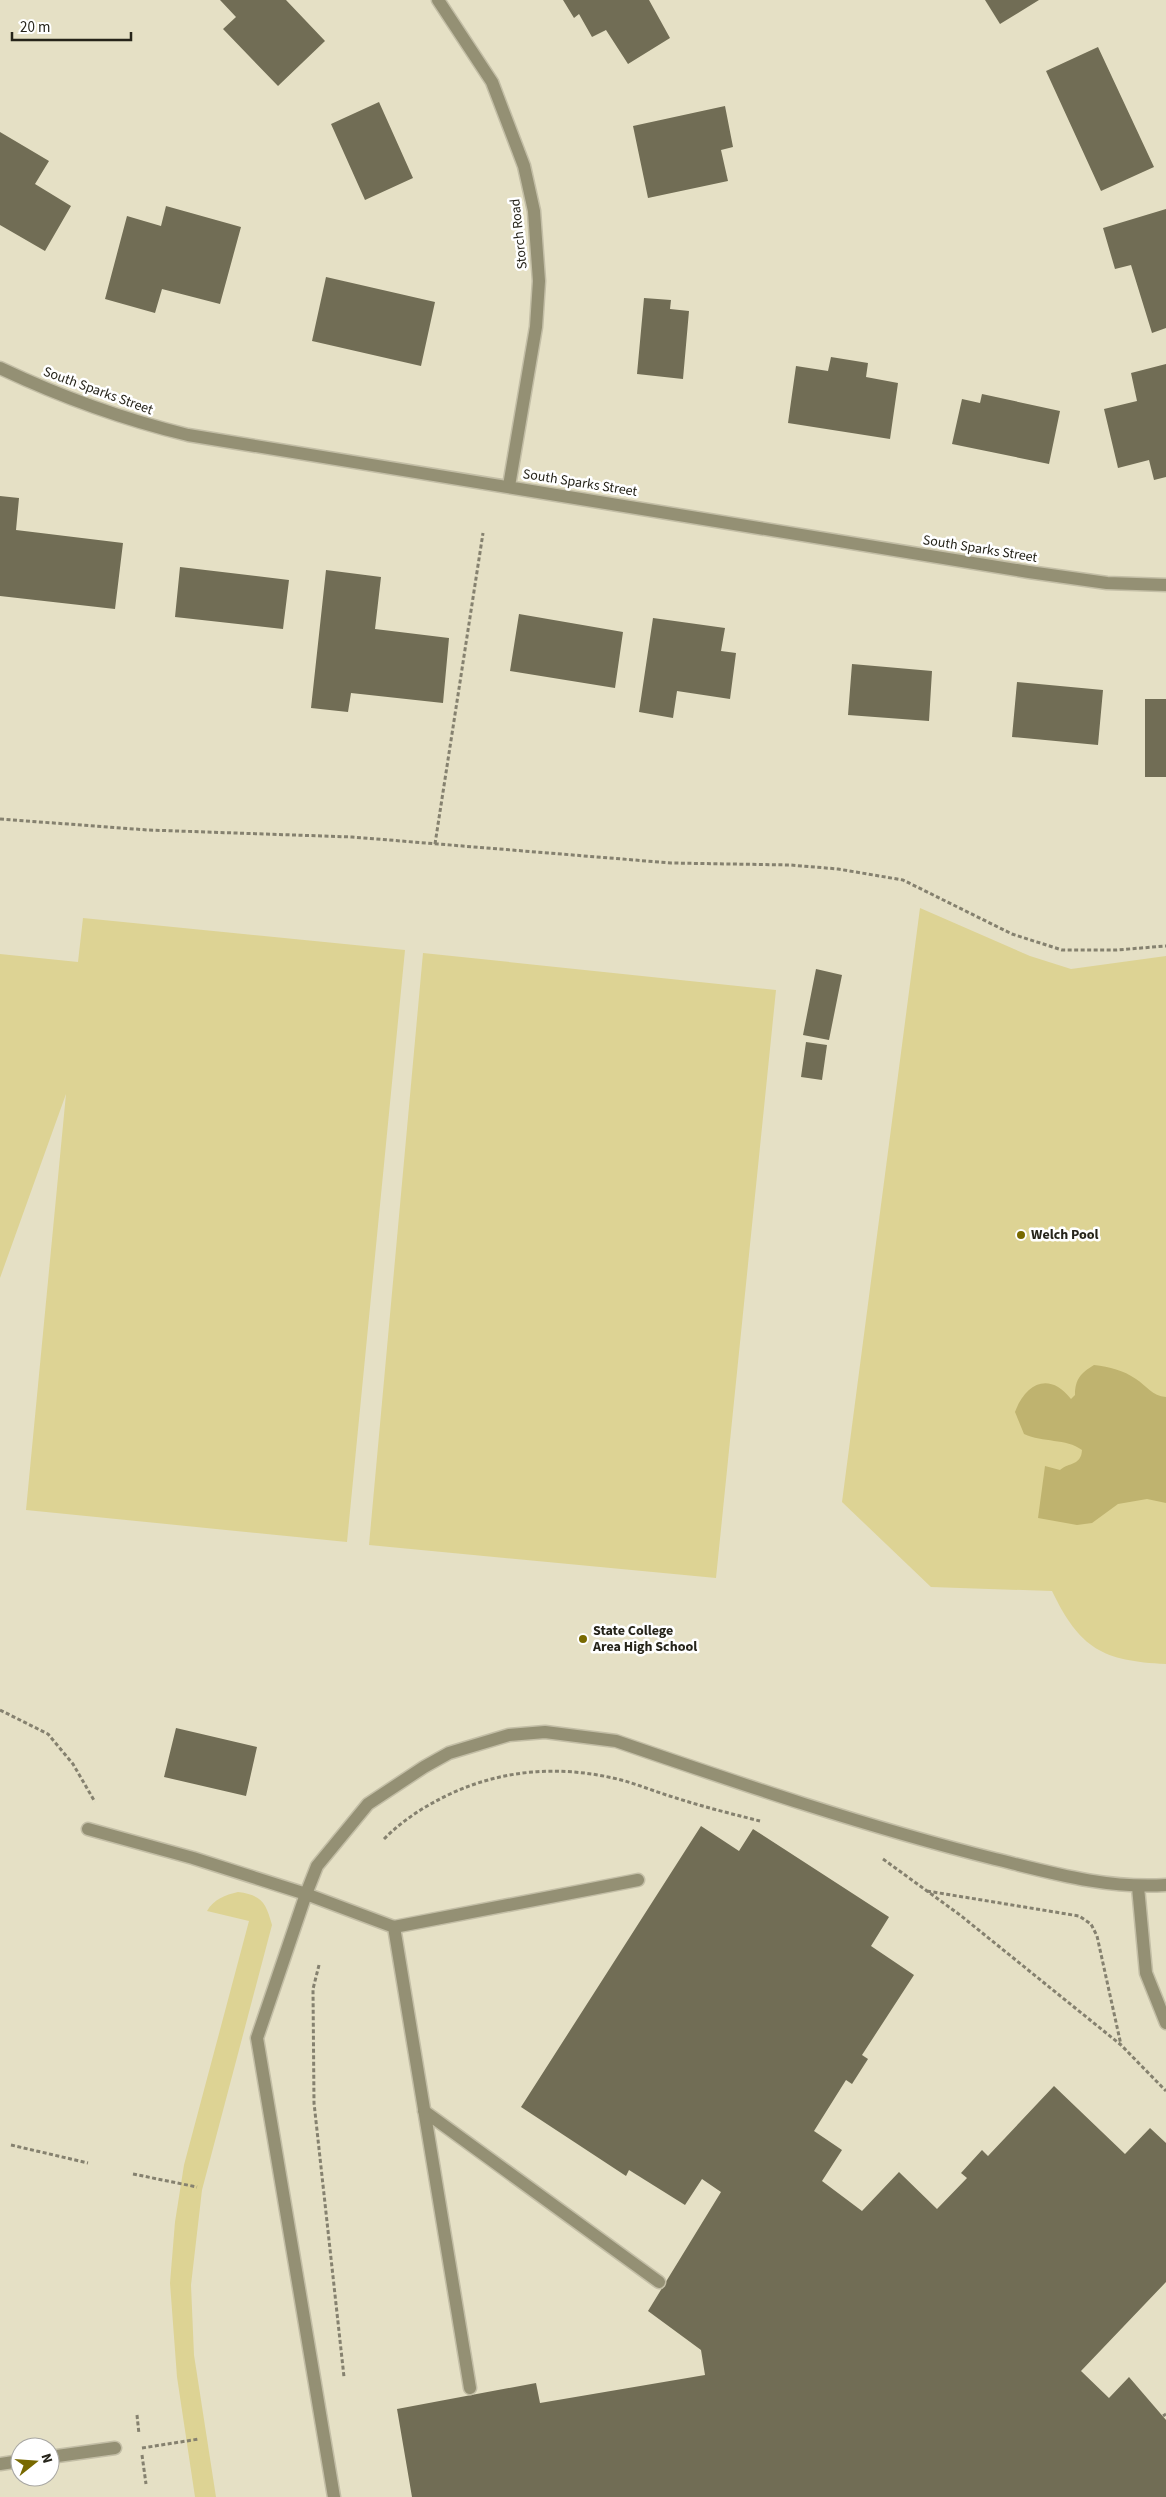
<svg xmlns="http://www.w3.org/2000/svg" width="1166" height="2497" viewBox="0 0 1166 2497" font-family="'Source Sans 3',sans-serif">
<rect width="100%" height="100%" fill="#e5e0c5"/>
<path fill="#ddd394" d="M920,908L1030,956L1071,969L1166,956V1664C1103,1661 1080,1649 1052,1591L931,1587L842,1502Z
M83,918L405,950L347,1542L26,1510L66,1094L0,1278V954L78,962Z
M423,953L776,990L716,1578L369,1545Z
M238,1892C262,1895 266,1903 272,1925L202,2190L191,2285L194,2355L216,2497H195L177,2377L170,2283L175,2222L184,2165L249,1921L207,1911C214,1899 225,1895 238,1892Z"/>
<path fill="#bfb36f" d="M1094,1365C1110,1367 1123,1370 1136,1379C1147,1386 1152,1396 1166,1397V1503L1147,1499L1118,1504L1092,1523L1077,1525L1038,1518L1045,1466L1060,1470C1069,1462 1081,1466 1082,1450C1066,1438 1043,1443 1024,1434L1015,1412C1026,1382 1050,1372 1071,1399L1075,1395C1075,1379 1081,1373 1094,1365Z"/>
<path fill="#716d55" d="M220,0H286L325,41L278,86L223,29L236,17Z
M563,0H649L670,38L628,64L606,30L592,37L579,14L574,18Z
M985,0H1039L1000,24Z
M1098,47L1154,167L1101,191L1046,71Z
M379,102L413,178L365,200L331,124Z
M725,106L733,147L721,150L728,181L648,198L633,126Z
M0,132L49,161L35,184L71,206L45,251L0,225Z
M166,206L241,227L220,304L162,289L155,313L105,299L127,216L161,226Z
M1166,209V328L1152,333L1131,265L1115,269L1103,228Z
M326,277L435,302L421,366L312,341Z
M644,298L671,300L670,309L689,311L683,379L637,374Z
M831,357L868,363L866,377L898,383L890,439L788,423L796,366L828,371Z
M1166,364V477L1154,480L1149,460L1118,468L1104,409L1137,401L1131,373Z
M982,394L1060,411L1049,464L952,444L962,399L980,403Z
M0,496L19,498L16,530L123,543L115,609L0,596Z
M180,567L289,580L283,629L175,617Z
M326,570L381,577L375,629L449,638L443,703L351,693L348,712L311,708Z
M519,614L623,632L615,688L510,671Z
M653,618L725,628L721,651L736,653L730,699L677,691L673,718L639,712Z
M852,664L932,671L929,721L848,715Z
M1017,682L1103,690L1098,745L1012,737Z
M1145,699H1166V777H1145Z
M816,969L842,975L829,1040L803,1035Z
M806,1042L827,1045L822,1080L801,1077Z
M176,1728L257,1747L246,1796L164,1777Z
M701,1826L739,1851L753,1829L889,1917L871,1946L914,1975L862,2055L868,2059L852,2084L846,2080L814,2131L842,2150L822,2181L862,2211L899,2172L937,2209L967,2178L961,2173L982,2150L988,2156L1054,2086L1125,2154L1150,2128L1166,2143V2282L1081,2371L1109,2398L1129,2377L1166,2420V2497H412L397,2409L536,2383L540,2403L705,2375L701,2350L648,2311L721,2192L702,2179L685,2205L629,2170L626,2176L521,2107Z"/>
<g fill="none" stroke-linecap="round" stroke-linejoin="round">
<g stroke="#c3bea6" stroke-width="15">
<path id="service" d="M88,1829L193,1858L306,1894L394,1927L470,2388
M1138,1887L1146,1973L1166,2023
M394,1927L638,1880
M424,2111L659,2282
M50,2457L115,2448
M0,2464L20,2461
M334,2497L257,2038L306,1894L317,1866L368,1804L424,1767L449,1753L509,1735L545,1732L616,1741C741,1784 867,1827 995,1859C1052,1873 1107,1889 1166,1885"/>
</g>
<g stroke="#c3bea6" stroke-width="15">
<path id="minor" d="M438,0L492,82L524,166L534,211L539,281L536,327L509,486
M0,368C61,397 122,419 188,435L1029,572L1107,583L1166,585"/>
</g>
<path stroke="#85816f" stroke-width="3" stroke-dasharray="4 2.5" stroke-linecap="butt" d="M0,819L148,830L352,837L671,863L790,865L838,869L903,880L1012,934L1062,950H1116L1166,946
M435,844L483,533
M0,1710L48,1734L73,1764L95,1802
M384,1839C404,1819 425,1806 450,1794C506,1768 566,1765 625,1781C642,1786 659,1793 676,1798C704,1807 732,1814 760,1821
M883,1859L960,1915L1121,2045L1166,2091
M927,1891L1079,1916L1091,1924L1097,1936L1121,2045
M319,1965L313,1989L314,2103L344,2377
M11,2145L88,2163
M133,2174L197,2187
M137,2415L139,2434
M1163,2416L1166,2414
M142,2448L199,2439
M142,2455L146,2484"/>
<use href="#service" stroke="#949074" stroke-width="12"/>
<use href="#minor" stroke="#949074" stroke-width="12"/>
</g>
<g fill="#786900" stroke="#fff" stroke-width="2">
<circle cx="1021" cy="1235" r="5"/>
<circle cx="583" cy="1639" r="5"/>
</g>
<g text-anchor="middle" dominant-baseline="central" stroke-width="5" stroke-linejoin="round" paint-order="stroke">
<g font-size="14" fill="#26241a" stroke="#fff">
<text transform="translate(519 234) rotate(-96)">Storch Road</text>
<text transform="translate(98 391) rotate(20)">South Sparks Street</text>
<text transform="translate(580 483) rotate(9)">South Sparks Street</text>
<text transform="translate(980 549) rotate(9)">South Sparks Street</text>
</g>
<g font-size="14" font-weight="bold" fill="#26241a" stroke="#fff" text-anchor="start">
<text x="1031" y="1235">Welch Pool</text>
<text x="593" y="1631">State College<tspan x="593" dy="16">Area High School</tspan></text>
</g>
</g>
<g transform="translate(35 2462) rotate(73)"><circle r="24" fill="#ffffff" stroke="#a8a7a3"/>
<path d="M0-4L9 19L0 12L-9 19Z" fill="#786900"/>
<text y="-8" font-size="14" font-weight="bold" text-anchor="middle" fill="#26241a">N</text>
</g>
<path d="M12 32v8h119v-8" fill="none" stroke="#26241a" stroke-width="2.5"/>
<text x="20" y="32" font-size="15" fill="#26241a" stroke="#ffffff" stroke-width="4" paint-order="stroke">20 m</text>
</svg>
